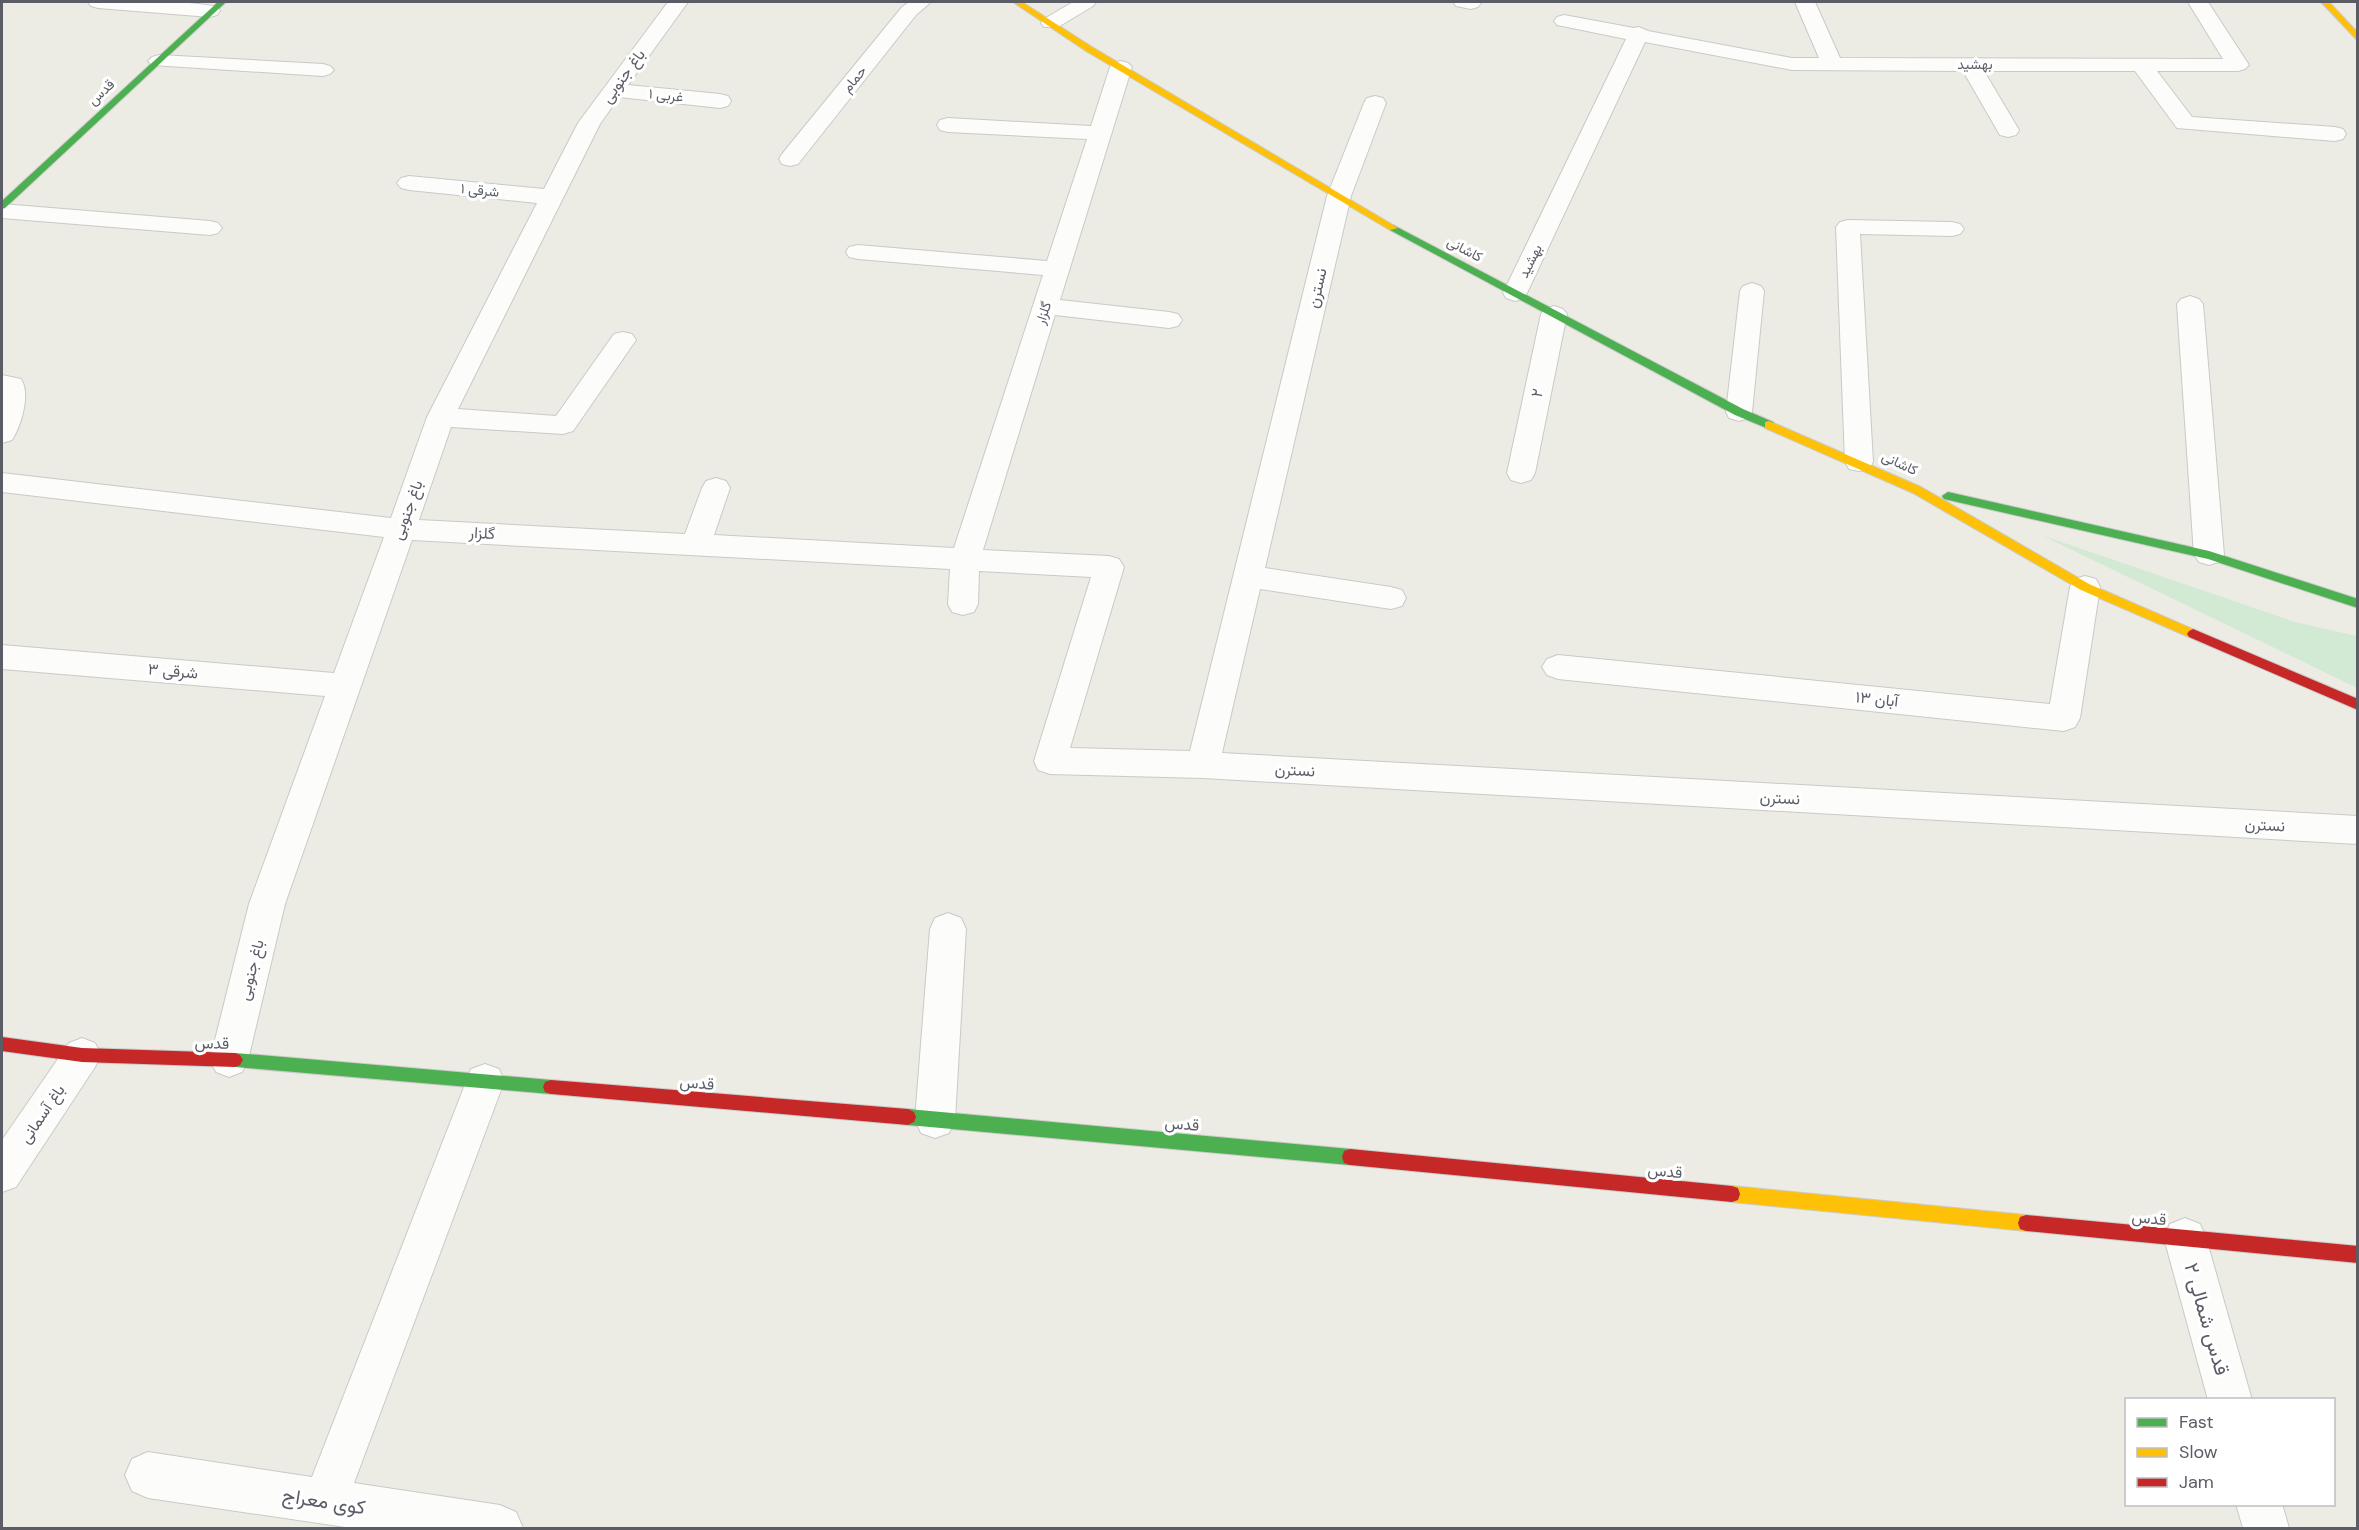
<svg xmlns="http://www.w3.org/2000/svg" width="2359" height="1530" viewBox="0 0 2359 1530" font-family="'DM Sans',Vazirmatn,sans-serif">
<rect width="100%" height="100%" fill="#ecece5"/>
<path fill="#d2ead4" d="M2041,535L2295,622L2357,636V688Z"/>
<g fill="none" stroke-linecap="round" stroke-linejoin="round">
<g stroke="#c9c9c8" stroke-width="2">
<path id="street" d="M88,2C120,0 186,0 217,7L220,11L217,15L210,17L98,8L91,6Z
M668,2H688L628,85L720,94L728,96L731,101L728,106L720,108L619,97L600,124L458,409L556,416L614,334L623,332L632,334L636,340L573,431L563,434L451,427L419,520L685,534L702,488L706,481L716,478L726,481L730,488L714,535L954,548L1043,275L858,259L849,257L846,252L849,247L858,245L1047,261L1087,139L948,132L940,130L937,125L940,120L948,118L1091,126L1110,67L1114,63L1121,61L1128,63L1132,67L1060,300L1169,312L1178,314L1182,320L1178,326L1169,328L1055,315L983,550L1109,556L1119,559L1124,567L1070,748L1190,751L1327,196L1364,103L1367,98L1375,96L1383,98L1386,103L1351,196L1265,568L1391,587L1402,590L1406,598L1402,606L1391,609L1260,589L1222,753L2358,816V844L1203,778L1050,774L1038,770L1034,761L1091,577L979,571L978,604L974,612L963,615L952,612L948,604L950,569L412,540L285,904L248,1060L242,1072L229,1077L216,1072L210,1060L249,904L325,696L2,669V645L334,673L384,537L2,492V473L391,518L427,417L537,203L409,190L401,188L397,183L401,178L409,176L544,189L578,123Z
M909,2H931L916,15L798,164L790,166L782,164L779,159L782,154L902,7Z
M1073,2H1096L1093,6L1058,27H1044L1041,23L1044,19Z
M1453,2H1480L1481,3L1478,7L1471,9L1456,6Z
M1795,2H1815L1840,58L2223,59L2188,2H2208L2249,65L2245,69L2238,71H2157L2192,117L2335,127L2343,129L2346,134L2343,139L2335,141L2177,128L2135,71H1984L2019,130L2016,135L2008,137L2000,135L1997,130L1963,71L1792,70L1645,42L1527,293L1524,298L1515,301L1506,298L1503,293L1626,39L1557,25L1554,21L1557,17L1564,15L1634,28L1639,27L1648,31L1792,58H1819Z
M159,55L323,64L330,66L334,70L330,74L323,76L152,65L148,61L152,57Z
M2,204L210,221L218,223L222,228L218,233L210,235L2,218Z
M1848,220L1952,222L1960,224L1964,229L1960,234L1952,236L1860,234L1873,462L1869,469L1859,471L1849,469L1845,462L1836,227L1840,222Z
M1752,283L1761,286L1764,291L1752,412L1749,418L1739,421L1729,418L1726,412L1740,291L1743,286Z
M2190,296L2199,299L2203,304L2224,555L2219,562L2209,565L2199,562L2194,555L2177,304L2181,299Z
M1554,306L1563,309L1567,314L1535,473L1531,480L1521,483L1511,480L1507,473L1541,314L1545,309Z
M2,375L21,379C31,394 21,426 12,440L2,443Z
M2085,576L2096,579L2100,587L2080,718L2075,727L2064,731L1558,679L1547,675L1542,667L1547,659L1558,655L2050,704L2070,587L2074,579Z
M948,913L961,918L966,929L955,1120L949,1133L935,1138L921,1133L915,1120L930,929L935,918Z
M82,1038L95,1043L101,1055L95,1067L16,1187L2,1192V1140L69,1043Z
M485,1064L499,1069L504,1082L354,1483L500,1505L516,1512L523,1528H352L148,1498L132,1491L125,1475L132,1459L148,1452L312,1477L466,1082L471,1069Z
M2185,1218L2200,1224L2206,1238L2252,1400H2208L2164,1238L2170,1224Z
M2236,1504H2282L2289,1528H2243Z"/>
</g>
<g stroke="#cbcbcb" stroke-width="2">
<path id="fast" d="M218,2H226L5,208L2,209V201Z
M1393,225L1743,409L1773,422L1775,425L1769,429L1735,415L1390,230V226Z
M1948,492L2209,551L2358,599V608L2208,559L1944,499L1942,496Z
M235,1053L551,1080L557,1082L559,1087L557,1092L551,1094L235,1067L230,1065L227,1060L230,1055Z
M908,1109L1350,1149L1356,1151L1358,1157L1356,1163L1350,1165L908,1125L902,1122L900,1117L902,1112Z"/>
</g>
<g stroke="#cbcbcb" stroke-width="2">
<path id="slow" d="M1013,2H1022L1092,47L1398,228L1390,230L1086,51Z
M2321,2H2329L2358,33V41Z
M1769,421L1921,487L2089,584L2197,631L2199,634L2197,637H2189L2081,590L1913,493L1765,428V422Z
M1732,1186L2026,1215L2032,1217L2034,1223L2032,1229L2026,1231L1732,1202L1726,1200L1724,1194L1726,1188Z"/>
</g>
<g stroke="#cbcbcb" stroke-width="2">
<path id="jam" d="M2193,629L2358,699V710L2189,637L2187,634L2189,631Z
M2,1037L82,1048L235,1053L240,1055L243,1060L240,1065L235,1067L82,1062L2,1051Z
M551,1080L908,1109L914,1112L916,1117L914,1122L908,1125L551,1094L545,1092L543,1087L545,1082Z
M1350,1149L1732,1186L1738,1188L1740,1194L1738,1200L1732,1202L1350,1165L1344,1163L1342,1157L1344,1151Z
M2026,1215L2358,1246V1263L2026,1231L2020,1229L2018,1223L2020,1217Z"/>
</g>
<use href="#street" fill="#fcfcfb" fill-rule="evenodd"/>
<use href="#fast" fill="#4caf50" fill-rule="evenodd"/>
<use href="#slow" fill="#ffc107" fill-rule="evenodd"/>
<use href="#jam" fill="#c62828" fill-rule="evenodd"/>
</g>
<g text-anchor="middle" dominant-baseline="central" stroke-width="6" stroke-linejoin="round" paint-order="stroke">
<g font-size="14" fill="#5a5d65" stroke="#fff">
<text x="1975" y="64">بهشید</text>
<text transform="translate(854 79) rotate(-51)">حمام</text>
<text transform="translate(101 92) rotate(-43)">قدس</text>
<text transform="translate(666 95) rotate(6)">۱ غربی</text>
<text transform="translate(480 190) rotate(6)">۱ شرقی</text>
<text transform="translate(1465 249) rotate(28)">کاشانی</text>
<text transform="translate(1530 261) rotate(-64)">بهشید</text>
<text transform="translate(1043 313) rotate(-72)">گلزار</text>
<text transform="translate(1900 463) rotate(25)">کاشانی</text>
</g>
<g font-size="16" fill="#5a5d65" stroke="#fff">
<text transform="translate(623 76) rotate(-54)">باغ جنوبی</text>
<text transform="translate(1317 288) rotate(-77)">نسترن</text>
<text transform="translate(1537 393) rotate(-78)">۲</text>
<text transform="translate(407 510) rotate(-70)">باغ جنوبی</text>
<text transform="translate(482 533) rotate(3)">گلزار</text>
<text transform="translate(173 671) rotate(5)">۳ شرقی</text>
<text transform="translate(1877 699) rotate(6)">۱۳ آبان</text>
<text transform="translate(1295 770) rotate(3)">نسترن</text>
<text transform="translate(1780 798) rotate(3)">نسترن</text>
<text transform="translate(2265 825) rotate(3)">نسترن</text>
<text transform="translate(251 970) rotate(-76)">باغ جنوبی</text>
<text transform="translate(212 1043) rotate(2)">قدس</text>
<text transform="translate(697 1083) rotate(5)">قدس</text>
<text transform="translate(42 1114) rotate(-56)">باغ آسمانی</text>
<text transform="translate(1182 1124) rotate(5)">قدس</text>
<text transform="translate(1665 1171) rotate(6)">قدس</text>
<text transform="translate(2149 1218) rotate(6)">قدس</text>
</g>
<g font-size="20" fill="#5a5d65" stroke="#fff">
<text transform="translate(2207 1319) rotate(74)">قدس شمالی ۲</text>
<text transform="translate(324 1501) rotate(9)">کوی معراج</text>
</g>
</g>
<rect width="2359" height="1530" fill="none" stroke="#5a5d65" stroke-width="6"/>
<rect x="2125" y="1398" width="210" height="108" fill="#ffffff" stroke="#bdbec1" stroke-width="1.5"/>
<rect x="2137" y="1418" width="30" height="9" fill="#4caf50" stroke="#bdbec1" stroke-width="1.5"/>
<text x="2179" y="1428" font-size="18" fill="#5a5d65">Fast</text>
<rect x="2137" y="1448" width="30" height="9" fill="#ffc107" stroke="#bdbec1" stroke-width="1.5"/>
<text x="2179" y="1458" font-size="18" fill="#5a5d65">Slow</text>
<rect x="2137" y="1478" width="30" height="9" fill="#c62828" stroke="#bdbec1" stroke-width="1.5"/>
<text x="2179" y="1488" font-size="18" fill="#5a5d65">Jam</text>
</svg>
